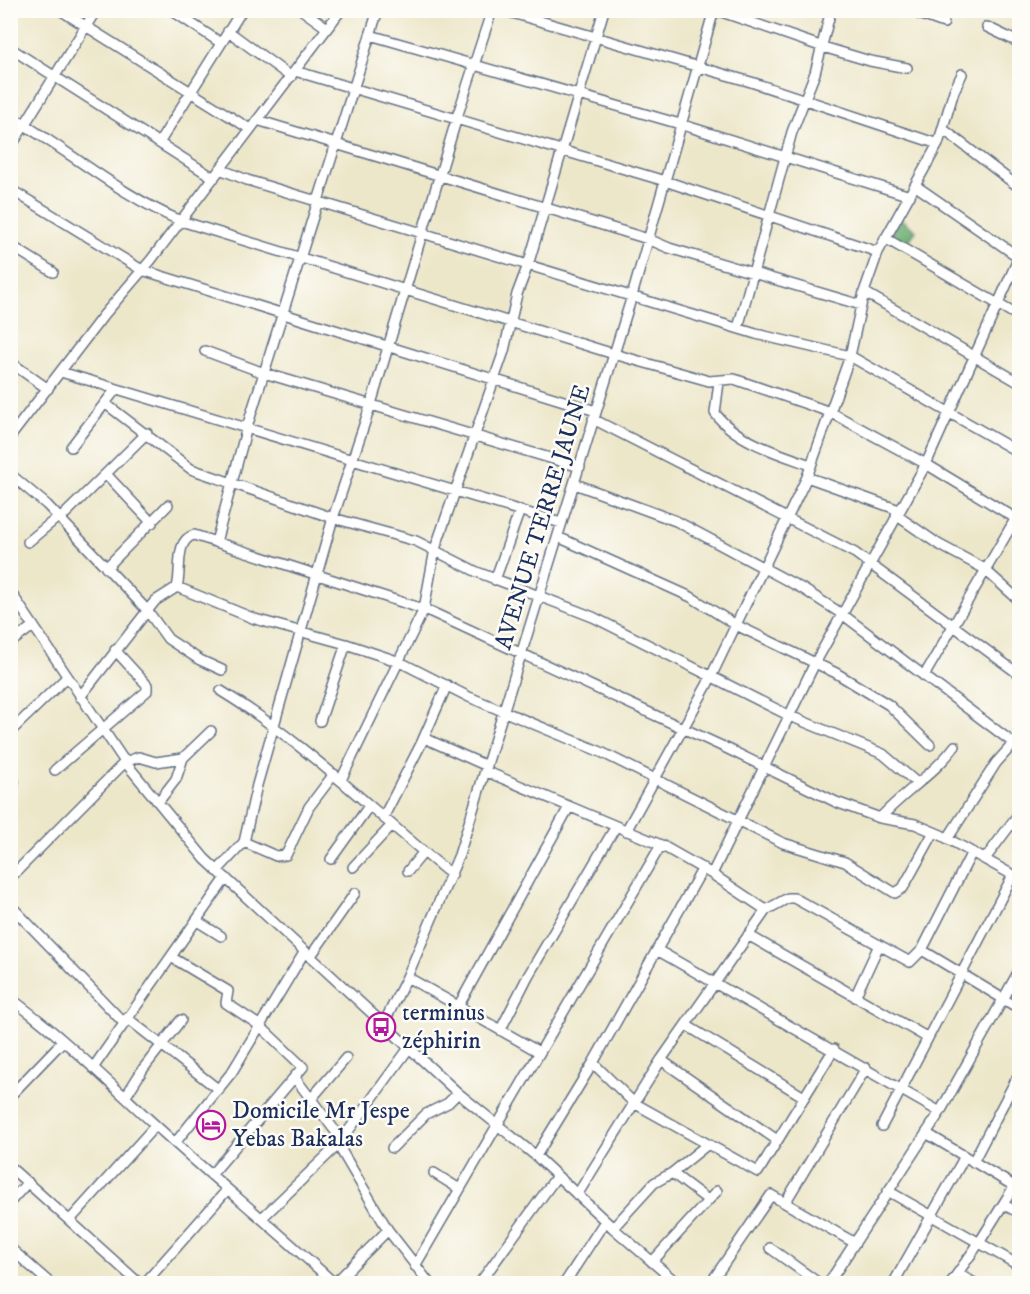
<svg xmlns="http://www.w3.org/2000/svg" width="1030" height="1294" viewBox="0 0 1030 1294" font-family="'IM FELL DW Pica',serif">
<rect width="100%" height="100%" fill="#fdfcf7"/>
<filter id="ink" filterUnits="userSpaceOnUse"><feTurbulence type="fractalNoise" baseFrequency=".0167" numOctaves="2"/><feDisplacementMap in="SourceGraphic" scale="12" xChannelSelector="R" yChannelSelector="G"/><feConvolveMatrix kernelMatrix="1 2 1 2 8 2 1 2 1" color-interpolation-filters="sRGB"/></filter>
<filter id="wash" filterUnits="userSpaceOnUse"><feTurbulence type="fractalNoise" baseFrequency=".008" numOctaves="4" result="noise"/><feDisplacementMap in="SourceGraphic" scale="24" xChannelSelector="R" yChannelSelector="G"/><feGaussianBlur stdDeviation="1.35" result="paint"/><feColorMatrix in="noise" values="0 0 0 0 0 0 0 0 0 0 0 0 0 0 0 0 0 1.4 0 .05"/><feComposite in="paint" operator="in"/></filter>
<g filter="url(#wash)">
<rect width="100%" height="100%" fill="#ede7ca"/>
<path fill="#6eb073" stroke="#447068" stroke-width="1.5" d="M901,219L916,231L904,247L888,235Z"/>
</g>
<g filter="url(#ink)">
<g fill="none" stroke-linecap="round" stroke-linejoin="round">
<g stroke="#646f84" stroke-width="12">
<path id="minor" d="M60,10L250,129
M171,10L221,43
M302,10L327,28
M502,10L751,82L938,144
M716,10L823,47L870,61L907,68
M908,10L944,23
M987,27L1020,43
M228,31L291,77
M370,35L680,124L910,196
M10,48L214,178
M295,71L665,181L878,252
M10,116C68,150 120,195 181,221L614,354L709,381L734,379L830,412L926,464L1020,521
M257,120L648,239L669,248L861,305
M943,129L1020,188
M159,143L242,10
M10,148L96,10
M220,169L247,180L756,334L850,356L1020,453
M916,186L1020,258
M10,189L142,270L596,411
M885,238L1020,317
M10,245L53,272
M864,292L1020,383
M738,328L792,132L815,73L831,10
M205,351L264,373L580,467
M10,362L48,389
M61,372L561,523
M719,382L715,413C735,441 780,454 811,465
M106,404L191,469L333,518L416,541L477,572L593,617L790,716L883,754L917,783
M593,419L855,553L1020,675
M10,437L103,316L151,260L341,10
M71,447L116,389
M10,474L47,505L147,610L168,639L200,660L222,670
M106,474L152,523
M807,477L899,510
M575,484L676,521L803,589L842,614L1020,748
M896,515L938,544L983,568L1020,601
M60,519L147,433
M558,537L691,597L736,625L836,673L889,705L930,745
M28,542L58,517
M216,542L247,427L378,10
M106,568L168,505
M495,580L520,510
M177,587L255,619L346,644L400,662L469,697L601,752L783,843L845,862L895,893L903,888L934,832
M10,591L125,762L205,859L458,1093L536,1156L613,1228L678,1284
M10,643L33,626
M924,676L1020,511
M221,691C305,742 375,814 452,875
M80,697L155,601L177,587C182,572 174,540 194,535L429,611L728,749L836,802L880,818L915,824L941,835L1020,879
M320,721L346,644
M10,732L66,678
M424,738L487,766
M55,770L147,691V685L115,650
M485,771L661,845L712,874L766,910L788,898H794L910,962L922,950L1020,1009
M341,780L424,609L435,549L504,351L517,294L528,265L604,10
M10,786L14,782
M159,801L176,779L183,758L211,731
M383,818L421,744L447,685
M880,818C904,792 934,774 955,746
M626,831L707,685L807,477L850,356L864,292L878,252L938,144L954,91L962,74
M948,838L996,763L1013,744
M244,842L276,856L286,855L309,807L334,774
M331,859L369,806
M985,859L1020,812
M353,867L391,826
M217,871L244,842L257,785L333,518L371,404L458,114L492,10
M408,871L423,853
M712,874L814,665L926,464L1020,255
M10,878L125,762L139,757L156,762L183,758
M10,905L124,1023
M197,921L221,936
M748,935L928,1038
M657,950L940,1112
M922,950L972,852
M171,957L228,991L226,1003L259,1025L303,1067L211,1175
M310,957L355,893
M407,977L539,1052
M855,997L879,945
M10,998C65,1038 114,1088 164,1133C220,1184 279,1232 335,1284
M459,1005L569,807
M127,1018L219,1090
M383,1025L407,977L459,855L632,296L714,10
M686,1025L804,1097
M501,1029L528,976L616,826
M409,1048L338,1145L388,1230L430,1284
M661,1060L777,1140
M593,1063L634,1103L758,1172L834,1049
M93,1068L226,878
M295,1078L342,1140
M10,1096L62,1042
M126,1096L143,1069L181,1020
M311,1099L346,1058
M882,1126L1013,875
M926,1133L1014,1186
M175,1143L232,1072L305,951
M392,1148L426,1114L448,1103L458,1093
M536,1156L593,1063L703,868
M973,1162L1020,1072
M10,1167L140,1284
M434,1173L458,1188
M888,1191L1020,1266
M577,1195L661,1060L766,910
M708,1200L672,1173L708,1144
M10,1202L28,1182
M785,1203L866,1068
M1004,1205L1020,1213
M263,1217L338,1145
M70,1220L155,1126
M613,1228L654,1183L672,1173
M10,1248L51,1284
M770,1248L820,1284
M652,1262L717,1191
M415,1266L661,845
M958,1274L976,1284
M335,1283L388,1230
M144,1284L227,1190
M479,1284L557,1176
M564,1284L605,1221
M710,1284L771,1195L855,1243
M828,1284L940,1112L1020,969
M893,1284L964,1158
M950,1284L979,1243L1020,1177"/>
</g>
<use href="#minor" stroke="#fff" stroke-width="9"/>
</g>
</g>
<defs>
<g id="bus-ring" transform="scale(1.5)"><circle r="9.5" fill="#fdfcf7" stroke="#b5179e" stroke-width="1.5"/><path d="M-5-6H5V4H4V6H2V4H-2V6H-4V4H-5ZM-3.5-4V0h7V-4ZM-3.5 1.2v1.5H-2V1.2ZM2 1.2v1.5H3.5V1.2Z" fill="#b5179e"/></g>
<g id="hotel-ring" transform="scale(1.5)"><circle r="9.5" fill="#fdfcf7" stroke="#b5179e" stroke-width="1.5"/><path d="M-6-4.5h1.5V1H6V5H4.5V3h-9V5H-6ZM-4 0a1.8 1.8 0 1 1 3.6 0ZM.5 0V-2.5h3Q6-2.5 6 0Z" fill="#b5179e"/></g>
</defs>
<g fill-rule="evenodd">
<use href="#bus-ring" x="381" y="1027"/>
<use href="#hotel-ring" x="211" y="1125"/>
</g>
<g text-anchor="middle" dominant-baseline="central" stroke-width="5" stroke-linejoin="round" paint-order="stroke">
<g font-size="24" fill="#1b2f5e" stroke="#fdfcf7">
<text transform="translate(543 517) rotate(-73)">AVENUE TERRE JAUNE</text>
</g>
<g font-size="24" fill="#1b2f5e" stroke="#fdfcf7" text-anchor="start">
<text x="402" y="1013">terminus<tspan x="402" dy="28">zéphirin</tspan></text>
<text x="232" y="1111">Domicile Mr Jespe<tspan x="232" dy="28">Yebas Bakalas</tspan></text>
</g>
</g>
<rect width="1030" height="1294" fill="none" stroke="#fdfcf7" stroke-width="36"/>
</svg>
